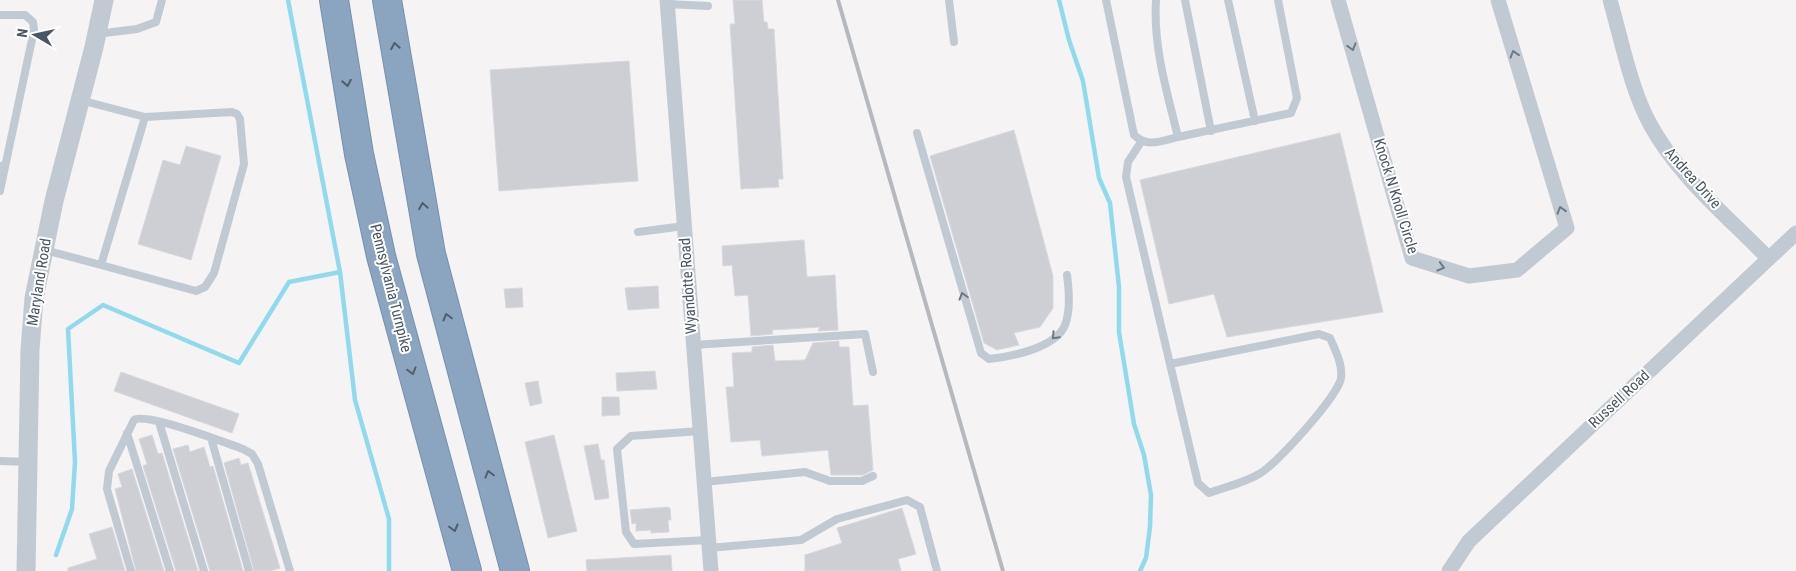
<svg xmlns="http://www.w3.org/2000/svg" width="1796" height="571" viewBox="0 0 1796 571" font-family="'Roboto Condensed',sans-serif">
<rect width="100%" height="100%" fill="#f5f3f3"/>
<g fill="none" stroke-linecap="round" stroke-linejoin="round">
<path stroke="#90daee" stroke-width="4.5" d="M288,0L340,272L355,400L389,519V571
M1059,0L1069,40L1083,81L1099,178L1110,203L1119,287V332L1134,424L1144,455L1151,495L1150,527L1146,558L1140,571
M56,555L72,509L75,462L68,329L103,305L239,363L289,282L340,272"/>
</g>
<path fill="#cdcfd5" stroke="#d7d9de" d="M733,0H762L764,22H767L768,29H774L783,179H778L779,187L741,189L730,24H735Z
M629,61L638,181L499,191L490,70Z
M1014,130L1053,276V308L1040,327L1014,333L1019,345L997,350L984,343L930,156Z
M1340,133L1383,312L1227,337L1214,294L1169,304L1140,180Z
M186,146L221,156L191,260L138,244L163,160L180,165Z
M804,240L807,277L835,275L838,330L818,331L820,327L772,330L773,334L751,336L748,295L735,296L732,265L723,266L722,246Z
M658,286L659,308L628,310L625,288Z
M522,288L523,307L506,308L504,289Z
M839,341V347H849L853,406L868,405L873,470L863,475H831L828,450L762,456L760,440L731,442L726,387H734L732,353L752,352V347L773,345L775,361L805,360L813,343Z
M655,371L657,389L617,391L616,373Z
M121,372L239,414L232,433L114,391Z
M538,381L542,403L530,406L525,383Z
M602,397H619L620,415L602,416Z
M152,435L158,454L162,453L198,571H176L143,466L147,464L139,439Z
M554,435L577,531L548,538L525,442Z
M598,444L601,460H604L609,498L595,500L584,446Z
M188,445L190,452L204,447L210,467L213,466L243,571H210L173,449Z
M239,458L241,465L248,463L280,568L270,571H254L224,463Z
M132,469L164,571H136L115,489L122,487L118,474Z
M667,507L670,508L671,520H668L669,532L651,533V530L636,531V523L632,524L630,510Z
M902,508L916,554L898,559L901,571H805V555L842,543L837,528Z
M112,527L125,571H68V568L97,559L89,534Z
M671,555L672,571H587L586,560Z"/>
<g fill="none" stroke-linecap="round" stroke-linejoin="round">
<g stroke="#7690ad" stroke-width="30">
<path id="motorway" d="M334,0L359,154L381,256L467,571
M387,0L431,254L515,571"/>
</g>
<path stroke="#c1cad2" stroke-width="8" d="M949,0L954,42
M1106,0L1134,135C1148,148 1161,141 1178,137
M1156,0C1153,47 1167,92 1178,137L1291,113L1297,98L1278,0
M1185,0L1211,131
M1228,0L1255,121
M667,4L708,6
M0,15H25L33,22L34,30L5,167
M97,34L137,29L156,22L162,0
M917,133L981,353L989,359C1010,357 1056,348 1065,325C1071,310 1069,290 1067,275
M1141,142L1128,162L1126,177L1198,483L1209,493C1225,487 1244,483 1259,474C1275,466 1339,395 1341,378C1343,364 1335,350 1330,338L1319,334L1170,364
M0,191L5,167L1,166
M638,232L684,226
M45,250L101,265L145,117L80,100
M101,265L196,291L205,287L214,273L244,164L240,119L237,114L232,112L145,117
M693,345L865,334L873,372
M159,422L204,571
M700,431L631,436L617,449L626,532L634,544L708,540
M127,433L170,571
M211,438L249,571
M0,461L28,462
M704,482L805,472L830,481H862L873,476
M709,548L801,540L837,519L907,500L920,507L937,571
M131,571L107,489L109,471L134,420C146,412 226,443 243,449L252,454L258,464L290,571"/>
<path stroke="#c1cad2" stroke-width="15" d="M667,0L711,571
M1338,0L1412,258L1469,276L1517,270L1567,228L1498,0
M1610,0C1621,38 1631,90 1650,124C1678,176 1727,216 1768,258
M1449,571L1469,541L1796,233"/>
<path stroke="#c1cad2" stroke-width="19" d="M26,571L30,350L34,298L54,201L94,47L104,0"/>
<use href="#motorway" stroke="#8ba5c1" stroke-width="28"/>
<path stroke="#b5b8bd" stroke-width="4" d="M838,0L1003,571"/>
</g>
<defs><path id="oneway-chevron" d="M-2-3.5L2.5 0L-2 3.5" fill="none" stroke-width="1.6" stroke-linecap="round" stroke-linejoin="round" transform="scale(1.25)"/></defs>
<g stroke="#505e6b">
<use href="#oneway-chevron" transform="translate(395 46) rotate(-100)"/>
<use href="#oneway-chevron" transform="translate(347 83) rotate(80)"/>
<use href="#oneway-chevron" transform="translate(423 206) rotate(-100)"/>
<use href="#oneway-chevron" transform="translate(447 317) rotate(-105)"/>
<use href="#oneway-chevron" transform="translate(412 371) rotate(75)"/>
<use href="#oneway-chevron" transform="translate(489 474) rotate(-105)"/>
<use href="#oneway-chevron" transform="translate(454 528) rotate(75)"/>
</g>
<g stroke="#6e7983">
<use href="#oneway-chevron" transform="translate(1352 47) rotate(74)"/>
<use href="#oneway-chevron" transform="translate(1514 54) rotate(-107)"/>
<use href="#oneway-chevron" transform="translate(1561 210) rotate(-107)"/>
<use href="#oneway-chevron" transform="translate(1441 267) rotate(17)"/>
<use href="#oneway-chevron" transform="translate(963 296) rotate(-106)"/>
<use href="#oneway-chevron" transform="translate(1055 336) rotate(134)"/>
</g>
<g text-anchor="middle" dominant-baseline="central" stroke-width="4" stroke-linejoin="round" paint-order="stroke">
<g font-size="15" fill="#4a5661" stroke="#fff">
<text transform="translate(1693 178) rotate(48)">Andrea Drive</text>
<text transform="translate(1396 196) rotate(73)">Knock N Knoll Circle</text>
<text transform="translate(39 282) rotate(-81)">Maryland Road</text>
<text transform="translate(688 286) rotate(-94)">Wyandotte Road</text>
<text transform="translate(391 288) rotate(76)">Pennsylvania Turnpike</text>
<text transform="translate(1619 399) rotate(-43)">Russell Road</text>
</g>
</g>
<g transform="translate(35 35) rotate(279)" stroke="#ffffff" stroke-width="4" paint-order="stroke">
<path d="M0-4L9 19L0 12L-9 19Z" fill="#4a5661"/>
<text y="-8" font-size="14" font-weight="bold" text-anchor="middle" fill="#4a5661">N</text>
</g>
</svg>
